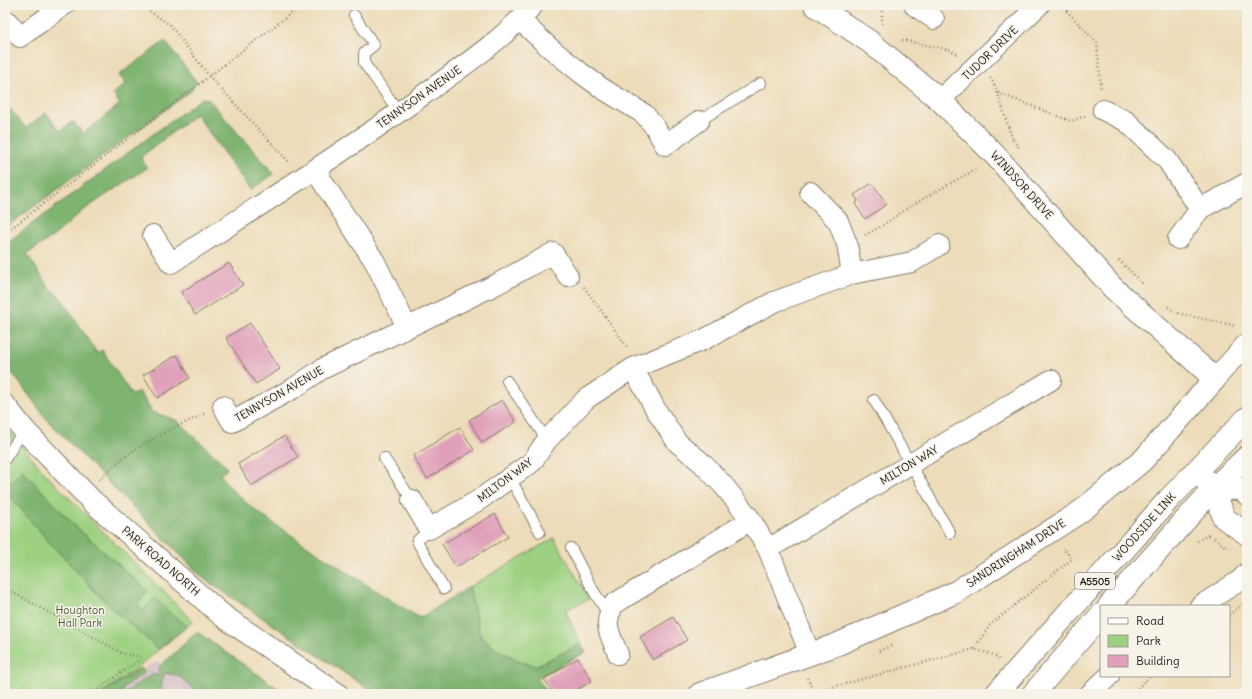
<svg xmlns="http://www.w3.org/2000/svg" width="1252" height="699" viewBox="0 0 1252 699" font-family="Delius,sans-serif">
<rect width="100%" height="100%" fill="#f7f3e8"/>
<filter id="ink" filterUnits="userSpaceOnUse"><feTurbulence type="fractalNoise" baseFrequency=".025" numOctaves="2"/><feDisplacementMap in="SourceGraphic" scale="8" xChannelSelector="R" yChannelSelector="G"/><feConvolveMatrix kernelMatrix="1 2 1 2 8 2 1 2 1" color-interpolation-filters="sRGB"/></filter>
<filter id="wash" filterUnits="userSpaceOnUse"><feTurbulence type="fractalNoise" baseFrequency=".012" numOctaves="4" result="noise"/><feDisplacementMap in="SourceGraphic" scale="16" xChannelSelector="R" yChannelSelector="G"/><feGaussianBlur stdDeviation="0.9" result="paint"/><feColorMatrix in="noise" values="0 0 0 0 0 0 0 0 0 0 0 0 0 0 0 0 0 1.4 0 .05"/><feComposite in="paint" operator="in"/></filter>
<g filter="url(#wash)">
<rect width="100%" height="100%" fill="#eddcb9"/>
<path fill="#d2bec2" d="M157,661L213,694H107Z"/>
<path fill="#9dd181" stroke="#5c764e" d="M5,426L48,477L193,621L136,669L100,694H5Z
M554,538L589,599L565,610L581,644L536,666L522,662L495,649L480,636L469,587Z"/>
<path fill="#7eb36f" stroke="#4d6846" d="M165,41L196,81L192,90L5,228V103L26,128L46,113L60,131L73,121L83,134L120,104L113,94L126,84L119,75Z
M202,98L208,99L274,174L250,190L196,114L141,157L147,168L82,211L55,235L27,254L49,288L61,298L97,353L102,350L132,395L139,391L152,412L176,420L224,464L227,469L220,474C241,505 278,526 309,547C346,571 382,596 420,618L469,587L480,636L496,649L522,662L536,666L581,644L586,652L537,678L549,694H376L203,578L48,421L5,363V244Z
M22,470L73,524L148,591L137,605L144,610L155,598L171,614L188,626L158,649L109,606L50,543L5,491V488Z
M197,632L286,694H193L194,690L178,675L164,673L160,694H127L128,691L152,674L158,676L159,667Z
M141,668L145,672L124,687L122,694H101Z"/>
<g id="blocks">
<path fill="#e0a0ba" d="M872,183L887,204L865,219L855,204L858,201L854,195Z
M229,263L243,285L195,315L181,292Z
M250,323L280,369L256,384L226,338Z
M177,355L190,378L157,398L143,375Z
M502,400L516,422L482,443L469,420Z
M460,427L474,450L427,479L413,456Z
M284,436L298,457L251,486L238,464Z
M495,514L508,537L456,567L442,544Z
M673,617L687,640L653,660L640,637Z
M578,658L592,681L570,694H554L544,679Z"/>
</g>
</g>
<g filter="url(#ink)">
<use href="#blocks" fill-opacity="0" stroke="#847c6a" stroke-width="1"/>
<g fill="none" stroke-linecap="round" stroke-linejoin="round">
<g stroke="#847c6a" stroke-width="12">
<path id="lane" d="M354,15L374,45L364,53V63L399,112
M699,121L761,83
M507,381L547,440
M874,400L950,533
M384,458L412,500
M5,459L24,430
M510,478L540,532
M429,529L417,541L444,589
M571,548L593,590L608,614"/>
</g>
<g stroke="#847c6a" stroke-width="22">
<path id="street" d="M914,5L934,19
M520,20L550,48L581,73L603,89L644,114L655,127L665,145L699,121
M7,21L20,37L64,5
M940,100L1039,5
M1103,110L1126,121L1167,160L1200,209
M315,170L375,262L407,327
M153,235L171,263C256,208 341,154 423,95C461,67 502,41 533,5
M1178,239L1200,209L1247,183
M852,274L912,262L939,245
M633,368L656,410L677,442L702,463L724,486L751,520L768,549L810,654
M1215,379L1247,343
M223,406L232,422L294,388L322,369L497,284L553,253L568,276
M412,500L429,529L479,500L532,462L547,440L586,399L633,368L703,340L774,302L852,274L847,244L838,221L810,192
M768,549L1051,380
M1200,606L1239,581L1247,573
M618,654C610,633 602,626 614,604L751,520
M1090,694L1109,676"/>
</g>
<g stroke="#847c6a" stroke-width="24">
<path id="secondary" d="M5,406L24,430L92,501L223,616L337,694
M1196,471L1214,488L1224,518L1247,534
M1214,488L1242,489L1247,494
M700,694L838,644L956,592L1080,512L1143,460L1215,379L1113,288L995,155L940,100L870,42L815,5"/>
</g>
<g stroke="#847c6a" stroke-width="24">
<path id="primary" d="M1109,606L1214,488L1247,457
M996,694L1169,499L1247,418
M1033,694L1101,615"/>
</g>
<path stroke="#847c6a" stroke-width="2.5" stroke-dasharray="1 3" stroke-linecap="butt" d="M145,5L148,10L170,25L210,77L290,163
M1061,5L1097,43L1101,90
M882,24V5
M902,40L950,50L959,55
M990,78C998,86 1007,126 1013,140L1012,141
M998,93L1071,121L1085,116
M1013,140L1020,149
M5,233L302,5
M865,235L880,227L912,205L978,168
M1119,260L1144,285
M584,287L628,348
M1168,307L1177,313L1236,326
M99,480C132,446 163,433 204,414
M1214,538L1227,548
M1197,541L1210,534
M5,588L122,653L142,657
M1229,615L1243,604
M974,649L990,625L1072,559L1063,548
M879,651L891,646
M807,678L814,692L974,649L994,655L999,659
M91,694L142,658
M1132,694L1150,676"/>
<use href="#lane" stroke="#fff" stroke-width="10"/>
<use href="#street" stroke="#fff" stroke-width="20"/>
<use href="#secondary" stroke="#fff" stroke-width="22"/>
<use href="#primary" stroke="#fff" stroke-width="22"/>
</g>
</g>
<g text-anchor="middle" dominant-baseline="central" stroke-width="3" stroke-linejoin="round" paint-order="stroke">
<rect fill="#f7f3e8" stroke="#5e5c59" stroke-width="1" x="1075" y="573" width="40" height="16" rx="3"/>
<g font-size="10" font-weight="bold" fill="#1c1c1c">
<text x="1095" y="581">A5505</text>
</g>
<g font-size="11" fill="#1c1c1c" stroke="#f7f3e8">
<text transform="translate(990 53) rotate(-44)">TUDOR DRIVE</text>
<text transform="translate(419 97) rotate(-35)">TENNYSON AVENUE</text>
<text transform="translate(1022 185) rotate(48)">WINDSOR DRIVE</text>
<text transform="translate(279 394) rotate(-30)">TENNYSON AVENUE</text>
<text transform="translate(909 465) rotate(-31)">MILTON WAY</text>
<text transform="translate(505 480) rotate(-37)">MILTON WAY</text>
<text transform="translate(1144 527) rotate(-48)">WOODSIDE LINK</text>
<text transform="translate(1016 553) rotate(-33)">SANDRINGHAM DRIVE</text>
<text transform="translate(161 561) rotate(41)">PARK ROAD NORTH</text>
</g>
<g font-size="11" fill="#495b3f" stroke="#f7f3e8">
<text x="80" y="610">Houghton<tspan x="80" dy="13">Hall Park</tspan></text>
</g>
</g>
<rect width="1252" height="699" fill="none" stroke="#f7f3e8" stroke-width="20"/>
<rect x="1100" y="605" width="130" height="72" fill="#f7f3e8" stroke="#9f9d96"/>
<rect x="1108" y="618" width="20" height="6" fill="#ffffff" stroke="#9f9d96"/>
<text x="1136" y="625" font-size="12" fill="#1c1c1c">Road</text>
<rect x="1108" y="635" width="20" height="12" fill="#9dd181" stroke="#9f9d96"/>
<text x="1136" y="645" font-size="12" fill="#1c1c1c">Park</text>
<rect x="1108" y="655" width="20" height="12" fill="#e0a0ba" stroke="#9f9d96"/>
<text x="1136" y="665" font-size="12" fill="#1c1c1c">Building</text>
</svg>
